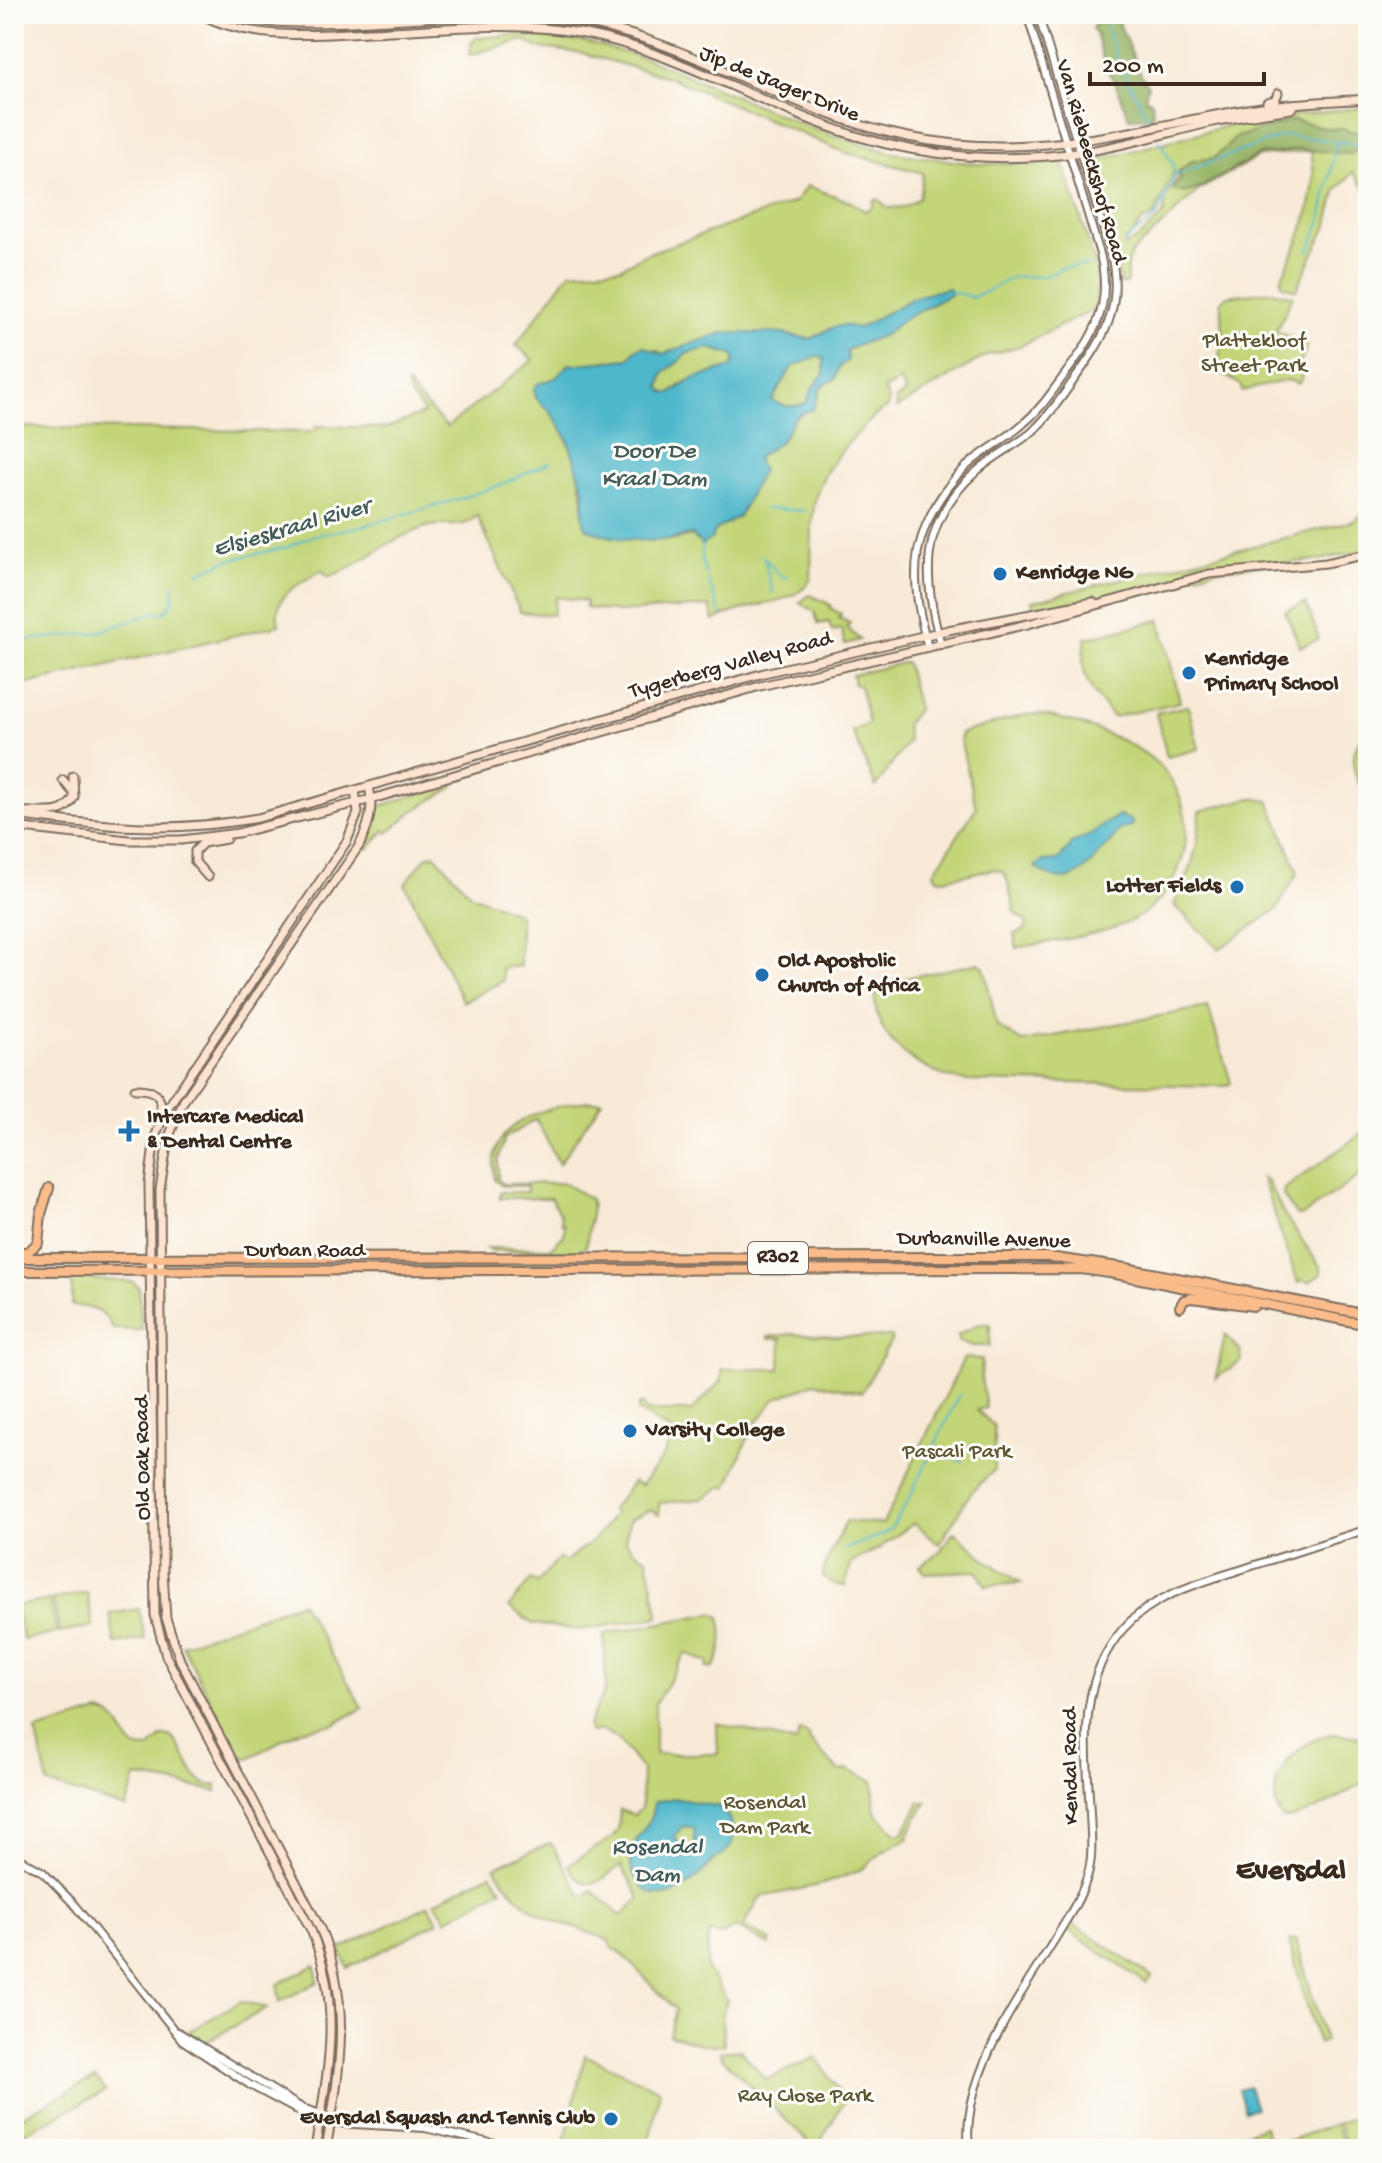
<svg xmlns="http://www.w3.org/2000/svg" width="1382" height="2163" viewBox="0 0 1382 2163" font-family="'Gochi Hand',sans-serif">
<rect width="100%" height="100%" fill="#fdfcf7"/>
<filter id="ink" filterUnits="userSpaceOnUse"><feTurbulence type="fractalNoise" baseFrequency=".0125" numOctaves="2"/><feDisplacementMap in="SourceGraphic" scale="16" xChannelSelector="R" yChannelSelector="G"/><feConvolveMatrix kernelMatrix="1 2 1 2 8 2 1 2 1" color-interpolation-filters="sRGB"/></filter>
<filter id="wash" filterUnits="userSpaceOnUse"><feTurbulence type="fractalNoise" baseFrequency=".006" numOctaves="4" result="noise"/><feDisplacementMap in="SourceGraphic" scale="32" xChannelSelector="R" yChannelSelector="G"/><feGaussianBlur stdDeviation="1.8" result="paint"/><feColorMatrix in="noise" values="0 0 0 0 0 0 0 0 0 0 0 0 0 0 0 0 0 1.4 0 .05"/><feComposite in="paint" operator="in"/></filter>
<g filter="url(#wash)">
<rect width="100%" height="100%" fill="#f8ead7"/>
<path fill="#c3d578" stroke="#7f804b" stroke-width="2" fill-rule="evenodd" d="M518,35L586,42L648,59L818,131L893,153L977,164L1061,163L1065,168L1097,270L1096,308L1020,346L987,355L897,408L896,399L906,392L900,381L884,389L889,401L888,407C875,413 865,426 855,436C805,487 813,511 811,578C801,606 739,603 714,621L710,606L620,612L586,608V601L556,597L553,615L520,612L477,515C464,531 446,522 430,526C402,533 374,553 351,567C345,572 335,573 328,577L322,570C300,584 271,594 279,625L14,687V427L314,432L316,426L386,428L425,413L411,397L406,385L408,384L417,397L447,427L533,360L516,345L570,272L620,268L646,254L795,202L807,186L851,202L865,211L873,207V201L878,199L887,208L904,207L919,198L923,173L846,153L671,78L582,53L539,48L523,40L469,55L472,42L476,38ZM951,294L904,319L884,335L846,350L835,379L821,387L813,409C788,417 795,421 782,439C777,446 763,452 756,458L762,470L739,516L714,531L676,540H628L583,517C584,482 575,450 556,419C549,408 537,402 534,388L557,378L568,365L629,359L634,351L656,350L663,354L723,333H777L810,339L831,328H859L915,297Z
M1368,107V161H1362L1368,175V193L1353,172L1336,191L1328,224L1296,290L1282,285L1281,279C1300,240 1321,196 1311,151L1260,156L1199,190L1131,254L1127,264V283L1120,284L1116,254L1092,173L1093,167L1098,160L1249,120ZM1173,173L1179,175L1165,199L1164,214L1139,238L1125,246L1124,240L1131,237L1142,221L1154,216Z
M1272,291L1293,296L1276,331L1308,345L1299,366L1302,378L1298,384L1288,380L1242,391L1241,385L1217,371L1223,333L1221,301L1227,296Z
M709,348L733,355L735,359L732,367L685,382L671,393H665L660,388C664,359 674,372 685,354Z
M818,356L824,358V374L814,386L806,403C792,408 784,407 772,400L792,367Z
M1368,511V550L1319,560L1217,569L1098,598L1033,607L1032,601L1353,521Z
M810,595L831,605L830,608L841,614L839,618L850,623L846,627L860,640L845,644L841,629L832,631L829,622L818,624L815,612L800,602Z
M1306,603L1319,639L1300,647L1285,611Z
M1160,620L1180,702L1113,717C1090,690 1077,674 1086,638Z
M906,662L918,709L906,724L908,741L876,787L852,731L869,724L860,686L854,684L852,675Z
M1188,706L1199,749L1167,757L1156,713Z
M1039,714C1073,720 1125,737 1152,759C1204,802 1194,880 1140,916C1111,935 1052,941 1016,948L1014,934L1025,930L1027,922L1015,912L1007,879L1003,872L994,869L943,879L937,878L934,872L976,808L960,738L961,733L1024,715Z
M1368,730V795C1350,777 1348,748 1368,730Z
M453,783L454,787L412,812L388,833L385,830L368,849L364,845L380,806Z
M1250,798L1269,801L1298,872L1277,909L1219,949L1174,905C1191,872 1199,849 1200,811Z
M434,854L471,895L517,913L520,918V966L502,968L503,981L463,1002L405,884L426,857Z
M979,963L984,967L997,1026L1022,1042L1208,1007L1231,1083L1226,1086L968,1081C925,1077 867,1038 876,989L886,982Z
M602,1101L559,1164L536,1119L505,1138L498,1160V1179L503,1184L564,1183L590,1199L592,1206L586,1247L578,1251H494L485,1248H551L564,1235V1224H561V1217L551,1198H500V1192H527V1186H502L495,1180C493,1168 493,1154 499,1143C515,1113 570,1100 602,1101Z
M1368,1129V1170L1309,1211L1301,1216L1296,1215L1283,1195L1284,1189Z
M1262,1178L1267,1181L1284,1214L1321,1268V1274L1310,1282L1300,1280L1298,1283Z
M72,1278L133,1282L139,1288L142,1330L113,1329C104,1310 92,1306 72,1306Z
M979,1324H990V1346H972L958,1341V1335Z
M792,1334L835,1337H892V1339L862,1392L814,1383L775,1399L751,1430L727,1488L724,1486L702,1499L659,1503V1515L651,1510L630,1519L625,1540L635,1551L647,1558L659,1617L580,1630L533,1624L509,1607L531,1579L537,1583L559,1558L565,1562L595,1539L615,1513L611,1510L633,1482L641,1485L662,1458L674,1433L638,1411L639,1405H644L646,1411H692L722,1380V1369H780L781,1339H768V1337Z
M1225,1335L1241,1352V1361L1216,1378Z
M964,1358L982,1359L981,1378L986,1408L977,1410L994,1426V1470L972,1491L939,1544L914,1523L878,1549L852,1562L845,1586L834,1584L823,1577C821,1567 841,1534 846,1521L883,1524Z
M954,1532L989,1562L1021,1583L986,1586L977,1571L925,1573L920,1566L940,1551Z
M87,1593L93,1626L60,1633L53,1599Z
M50,1600L57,1633L23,1640L16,1606Z
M301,1602L363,1708L334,1724L300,1730L249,1758L239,1757L182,1645Z
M139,1609L145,1639L115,1644L110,1614Z
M713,1613L720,1617C725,1634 723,1656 712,1669L707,1668L709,1663L686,1653L655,1704V1754H718L717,1723L796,1743L800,1731L810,1736L809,1740L839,1771L848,1770L873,1781L875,1812L897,1834L903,1833L920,1802H926L908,1835L909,1838L884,1851L859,1871L820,1885L760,1897L744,1926L771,1941L769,1945L737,1927L722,1935L708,1933L707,1969L727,2000L722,2013L724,2045L700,2044L669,2035L676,2010L619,1951L612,1949L609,1941C592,1932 573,1928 555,1921C529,1911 509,1891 495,1867L551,1843L581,1895H587L592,1890L621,1916L640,1898L621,1865C600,1882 586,1895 568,1865L613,1837L618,1830L620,1810L634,1815L641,1809L642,1770L617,1738L602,1730L590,1732L588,1725L606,1688L604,1634Z
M99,1712C103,1713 108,1714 112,1717C127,1729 124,1753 150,1748L162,1736H170C189,1750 189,1789 217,1785V1791L136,1777L126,1808L48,1784L36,1731Z
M1334,1734L1355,1736L1368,1741V1780C1351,1790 1301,1822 1282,1819C1259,1782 1297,1739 1334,1734Z
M491,1873L502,1889L446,1920L435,1902Z
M429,1905L438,1922L348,1968L340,1949Z
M1070,1922L1152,1977L1146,1983L1066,1929Z
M1296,1939L1325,2041L1318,2044L1289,1941Z
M315,1965L318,1982L279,2002L278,1984Z
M241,2001L267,2008L200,2045L184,2034Z
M741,2050L766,2080L816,2057L845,2100L816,2149L723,2059L720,2052Z
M585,2055L660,2090L647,2149H563Z
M95,2078L106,2091L14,2138V2120Z
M1368,2112V2149H1347L1338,2123Z
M1335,2124L1344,2149H1265Z
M1264,2126L1269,2141L1242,2149L1237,2136Z"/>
<path fill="#9ab668" stroke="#6a7043" stroke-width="2" d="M1096,14H1115L1142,77L1148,85L1145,99L1152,101L1153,117L1129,118L1116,84L1105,67L1096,34L1092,28L1098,20Z
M1293,120L1329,129L1342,128L1355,132L1368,129V157L1355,151L1351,154L1298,149L1272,154L1262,153L1202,187L1184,193L1174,190L1175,185L1181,181V176L1178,172L1192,161L1214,158L1237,137Z"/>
<path fill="#4eb7cb" stroke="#447074" stroke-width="2" fill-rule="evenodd" d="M948,288L951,294L904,319L884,335L846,350L848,360L840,366L835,379L821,387L813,409C788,417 795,421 782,439C777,446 763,452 756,458L762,470L739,516L714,531L712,538L702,545L691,534C661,545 614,542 586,528L583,517L584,490L568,439L553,415L536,398L534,388L537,384L556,378L568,365L629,359L634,351L643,346L663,354L723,333H777L810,339C830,330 836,321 859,328L915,297ZM709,348L733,355L735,359L732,367L695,378L671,393H665L660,388C663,362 675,371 685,354ZM818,356L824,358V374L814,386L806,403C792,408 784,408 772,400L792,367Z
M1119,816L1131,820L1133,825L1118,830C1115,839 1110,843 1103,850C1082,874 1067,892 1035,867L1043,861L1058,860L1070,847V843C1089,839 1101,824 1119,816Z
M674,1798L721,1807C731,1818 740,1838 727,1851C722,1855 717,1857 712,1862C695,1883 659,1914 637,1880C633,1874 630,1865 630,1857C632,1840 644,1833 650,1819C653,1813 652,1808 655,1802ZM683,1826L694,1828L695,1848L688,1855L681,1850L675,1836Z
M1249,2087L1256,2108L1245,2111L1238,2090Z"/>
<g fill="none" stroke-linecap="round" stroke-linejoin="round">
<path stroke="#4eb7cb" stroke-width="2" d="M1101,14L1120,66L1152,125
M1158,138L1173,165L1175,175
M1123,243L1157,216L1175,175L1286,135L1368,146
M1309,252L1321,220L1337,142
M949,291L972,297L990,290L1012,277L1047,276L1062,268L1088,265
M764,509H774
M776,509L805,511
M702,545V563
M762,556L763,557
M764,558L773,593
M765,559L780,575L787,578
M703,565L706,574
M198,573L228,560L288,547L312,536L367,525L459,499L498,486L550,462
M708,580L721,615
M14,641L96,633L155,612L164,613L173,602L174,584
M932,1450L963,1462
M845,1549L884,1534L892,1527L908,1501L959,1395"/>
</g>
</g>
<g filter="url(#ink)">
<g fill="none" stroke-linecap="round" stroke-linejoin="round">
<g stroke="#7d6d5f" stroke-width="10">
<path id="tertiary" d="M941,645C922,576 919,522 977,471C994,456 1015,446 1032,432C1047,418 1059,401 1071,384C1104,339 1125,308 1110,250L1038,14
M928,648C920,616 912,585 918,551C925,517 947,481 975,459C991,447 1009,437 1024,423C1040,410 1051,393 1063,377C1094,336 1113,307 1100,254L1027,14
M14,1856L43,1872L72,1902L182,2040L250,2085L319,2122L425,2128L517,2149
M178,2032L302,2108L334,2118
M969,2149C960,2076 1022,1994 1058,1934C1068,1917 1080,1900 1086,1880C1094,1859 1091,1837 1090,1814C1087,1749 1076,1683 1123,1629C1156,1592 1207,1581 1252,1566C1291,1554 1329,1541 1368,1529"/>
</g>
<g stroke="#7d6d5f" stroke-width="11">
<path id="secondary" d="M200,14C251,41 312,35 367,32C431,30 497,22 560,30C666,43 756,105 856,136C929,158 1008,163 1083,152C1128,145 1170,132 1213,122C1239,117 1265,113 1291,109L1296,104
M230,14C270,26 309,23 350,22C421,19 496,10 567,20C688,37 789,114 908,137C1032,162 1128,130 1248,109C1288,102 1328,102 1368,99
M1267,102L1275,100L1278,93
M63,780L72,791
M20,812C41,810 64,819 74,797L73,776
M14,815C102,826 169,834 258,818L764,673L948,630L1093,602
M14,827L128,840H181L238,833L372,799L760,686L1028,624L1209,574L1326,563L1368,554
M208,877L195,862V851L203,843L226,839
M135,1089C154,1088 164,1096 160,1116
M315,2149C328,2070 343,2007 311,1930L166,1656L155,1615L149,1184L155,1137L166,1110L347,841L358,813L355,790
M326,2149C340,2070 353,2001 319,1926L180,1660L166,1618L163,1573L160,1190L168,1139L183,1102L359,846C369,826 374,808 369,786"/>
</g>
<g stroke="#7d6d5f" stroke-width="12">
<path id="primary" d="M15,1254L29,1251L38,1243L41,1214L49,1188
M14,1258L1048,1257L1126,1268L1368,1315
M14,1271L1081,1269L1116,1274L1368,1325
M1180,1307L1184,1300L1191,1298L1254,1306"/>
</g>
<use href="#tertiary" stroke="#fff" stroke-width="6"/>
<use href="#secondary" stroke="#fde4d1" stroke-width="7"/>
<use href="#primary" stroke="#fabc8b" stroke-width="8"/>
</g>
</g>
<g fill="#1f6fb2" stroke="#fdfcf7" stroke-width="3">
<circle cx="1000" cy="574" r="8"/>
<circle cx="1189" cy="673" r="8"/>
<circle cx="1237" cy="887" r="8"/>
<circle cx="762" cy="975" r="8"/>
<path d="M125 1119h8v8h8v8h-8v8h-8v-8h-8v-8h8z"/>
<circle cx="630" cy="1431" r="8"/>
<circle cx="611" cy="2119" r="8"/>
</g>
<g text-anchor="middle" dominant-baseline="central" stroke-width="6" stroke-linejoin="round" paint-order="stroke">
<rect fill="#fdfcf7" stroke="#75695f" stroke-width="2" x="748" y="1242" width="60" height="32" rx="6"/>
<g font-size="20" font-weight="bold" fill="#3b2a1e">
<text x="778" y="1258">R302</text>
</g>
<g font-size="22" fill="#3b2a1e" stroke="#fdfcf7">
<text transform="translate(779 85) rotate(22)">Jip de Jager Drive</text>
<text transform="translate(1090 162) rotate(74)">Van Riebeeckshof Road</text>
<text transform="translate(731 666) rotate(-15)">Tygerberg Valley Road</text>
<text transform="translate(984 1241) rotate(1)">Durbanville Avenue</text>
<text x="305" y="1252">Durban Road</text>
<text transform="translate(144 1458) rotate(-91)">Old Oak Road</text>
<text transform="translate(1072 1766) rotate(-91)">Kendal Road</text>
</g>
<g font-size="22" fill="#5d5534" stroke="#fdfcf7">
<text x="1254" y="342">Plattekloof<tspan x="1254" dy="25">Street Park</tspan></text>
<text x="957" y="1453">Pascali Park</text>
<text x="765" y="1804">Rosendal<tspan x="765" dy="25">Dam Park</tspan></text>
<text x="805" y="2097">Ray Close Park</text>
</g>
<g font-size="22" font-weight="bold" fill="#3b2a1e" stroke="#fdfcf7" text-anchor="start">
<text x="1016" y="574">Kenridge NG</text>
<text x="1205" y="660">Kenridge<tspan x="1205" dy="25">Primary School</tspan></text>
<text x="1221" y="887" text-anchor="end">Lotter Fields</text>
<text x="778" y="962">Old Apostolic<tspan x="778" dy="25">Church of Africa</tspan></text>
<text x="147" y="1118">Intercare Medical<tspan x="147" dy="25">&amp; Dental Centre</tspan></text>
<text x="646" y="1431">Varsity College</text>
<text x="595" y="2119" text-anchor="end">Eversdal Squash and Tennis Club</text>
</g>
<g font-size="24" font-style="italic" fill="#425b5b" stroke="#fdfcf7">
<text x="654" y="452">Door De<tspan x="654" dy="28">Kraal Dam</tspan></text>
<text transform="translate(292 529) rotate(-16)">Elsieskraal River</text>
<text x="657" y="1848">Rosendal<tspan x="657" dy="28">Dam</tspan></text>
</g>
<g font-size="30" font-weight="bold" fill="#3b2a1e" stroke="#fdfcf7">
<text x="1291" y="1872">Eversdal</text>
</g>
</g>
<rect width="1382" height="2163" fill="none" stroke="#fdfcf7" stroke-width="48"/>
<path d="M1090 72v12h174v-12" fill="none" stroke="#3b2a1e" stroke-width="4"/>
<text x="1102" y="72" font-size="24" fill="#3b2a1e" stroke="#fdfcf7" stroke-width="6" paint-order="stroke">200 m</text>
</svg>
